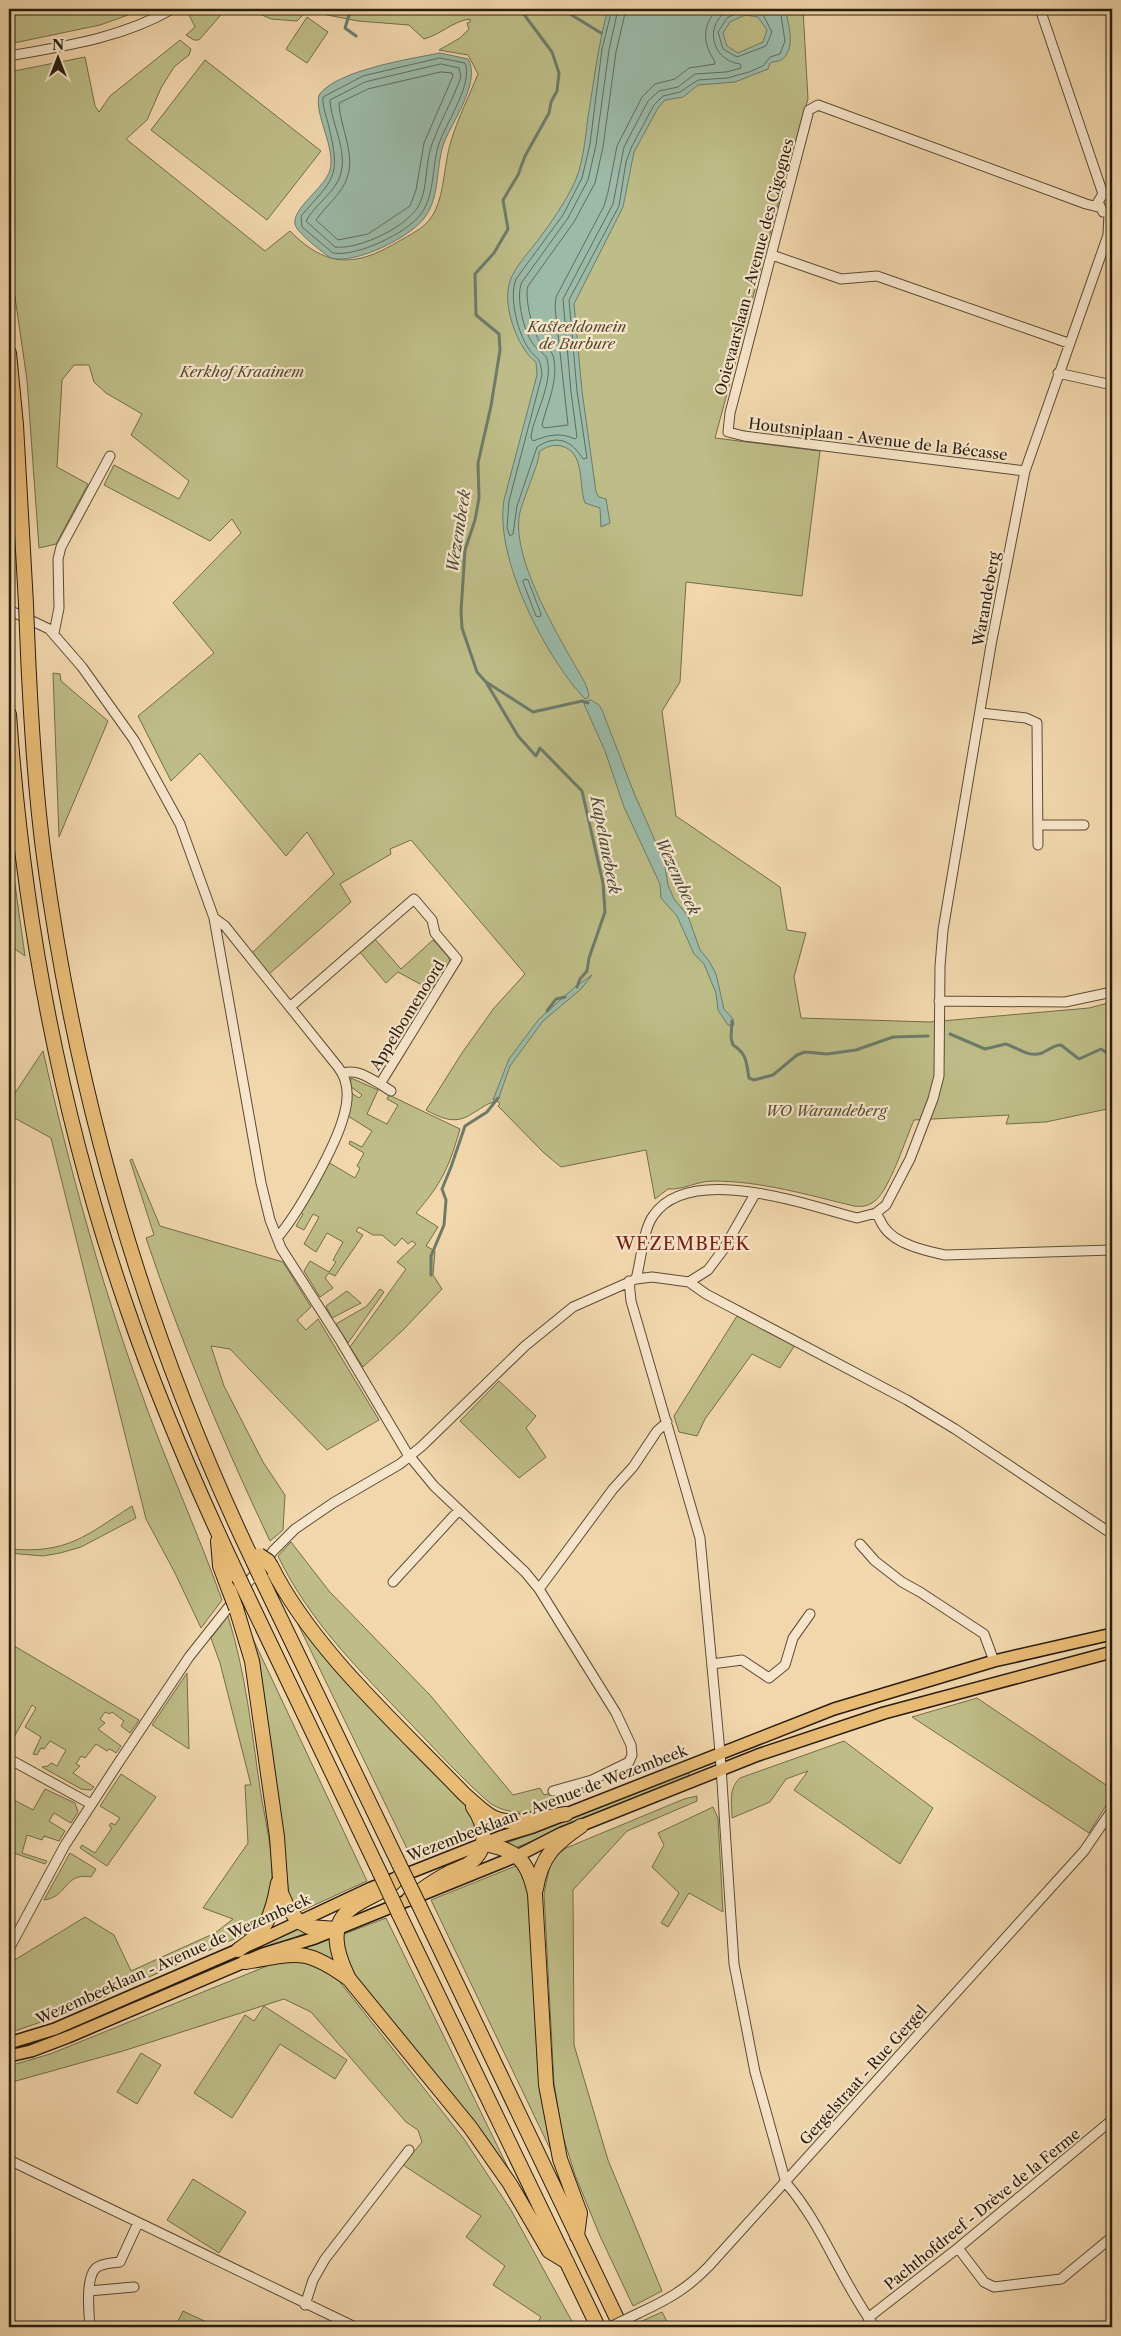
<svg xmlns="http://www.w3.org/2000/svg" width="1121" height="2336" viewBox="0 0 1121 2336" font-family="'Libre Caslon Text',serif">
<rect width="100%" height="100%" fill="#f2d7ad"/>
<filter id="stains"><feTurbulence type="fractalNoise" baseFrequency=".004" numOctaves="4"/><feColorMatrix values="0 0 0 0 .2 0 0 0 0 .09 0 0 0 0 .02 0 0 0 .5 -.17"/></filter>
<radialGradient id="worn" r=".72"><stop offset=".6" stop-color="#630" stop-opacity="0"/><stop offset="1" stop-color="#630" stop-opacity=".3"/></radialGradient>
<path fill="#bebd87" stroke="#736d4a" d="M9,9H145L100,25L9,44Z
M194,9H226L199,40H194L186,35L195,27L188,13Z
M249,9H803L808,99L785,178L715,438L820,451L802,596L686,582L680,682L662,711L676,816L780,887L787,930L806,933L794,977L801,1018L930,1022L1089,1008L1112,1002V1108L1046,1122L1006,1124L1009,1115L914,1120C906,1138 890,1188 876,1200C869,1206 863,1207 854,1206C808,1195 761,1181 713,1181C697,1181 684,1190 668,1189L655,1199L646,1150L561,1167L544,1153L498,1106L500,1104L497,1101L498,1093L494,1102C485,1104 481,1109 473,1113C456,1125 443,1119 426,1110L462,1053L494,1008L525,974L411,840L390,849L391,854L340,884L351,902L268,975L251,954L334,874L307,832L286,856L200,753L171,781L138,716L214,653L173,603L241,533L232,519L210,541L104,485L114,465L179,499L189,481L131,435L142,414L106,393L94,382L89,365H74L62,380L57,467L88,484L56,544L39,548L27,380L9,256V72L85,57L95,106L99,112L110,96L180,40L191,49L189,55L174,67L161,88L147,120L126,139L265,251L290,231C328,270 358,266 401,240C415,232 428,226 435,211C445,190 444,163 451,141C458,118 469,96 478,74L468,55L439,50L460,38L469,29L467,23L470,22V19C453,21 440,35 424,39L409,25L358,21L307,11L297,21L271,19Z
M307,17L328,32L307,63L286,49Z
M205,60L321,151L267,220L151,130Z
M53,673L60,674L61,681L108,721L59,837Z
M9,842L25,956L9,945Z
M374,938L401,969L433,940L449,958L450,963L433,991L398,972L386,983L359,951Z
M43,1051C69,1166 100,1281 141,1392C166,1463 197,1530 222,1600L201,1628L175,1573L146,1519L51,1138L9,1115V1102Z
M351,1078L378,1090L367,1114L387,1124L398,1105L387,1099L389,1095L460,1129C449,1167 442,1183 416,1213L438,1227L426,1246L435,1251L433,1275L442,1289L404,1329L363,1367L350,1347L406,1269L397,1262L416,1244L412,1241L408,1244L402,1238L395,1246L382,1235H373L359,1227L356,1231L363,1235L335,1276L329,1273L325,1278L333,1288L320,1297L304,1271L310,1261L329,1272L336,1262L333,1260L343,1242L327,1233L316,1252L304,1244L319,1217L313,1214L304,1230L296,1226L303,1214L299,1211L328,1162L355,1178L360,1168L357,1166L364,1153L349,1144L350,1141L362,1147L372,1131L348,1116L350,1092L359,1098L362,1095L350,1086Z
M132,1159L160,1226L283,1262L311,1307L297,1320L306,1330L318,1319L379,1420L327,1450L230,1349L211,1346L224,1386L263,1462L285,1495L283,1530L270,1541C223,1442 181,1342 146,1238L154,1235L130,1160Z
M380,1289L384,1292L348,1343L336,1324L367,1306Z
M347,1291L361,1303L332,1318L326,1306Z
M737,1316L795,1345L780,1368L752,1354L705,1419L697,1436L679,1432L674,1416Z
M499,1381L536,1416L526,1428L546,1457L519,1478L460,1421Z
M132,1506L136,1518L81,1547L60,1553L43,1556L9,1553V1549C68,1554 85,1536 132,1506Z
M291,1542L329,1591L430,1695L513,1795L540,1788L544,1795L587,1784L589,1790C556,1803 526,1824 491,1804C462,1779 436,1750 410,1723C360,1671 309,1621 278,1556Z
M228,1616C246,1675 251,1727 260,1788C265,1823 278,1866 269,1902C266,1913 259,1922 252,1931L73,2011L9,2033V1969L13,1961L85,1917L114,1935L131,1971L215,1933L233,1919L203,1908L248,1843L245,1785H251L220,1663L211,1638Z
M294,1616L316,1647L471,1811L478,1835L413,1861Z
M246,1624L367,1881L297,1913L289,1895L276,1788Z
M11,1644L139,1720L130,1733L121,1726L124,1721L112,1712L110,1714L105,1712L100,1719L105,1723L98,1729L121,1746L116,1753L110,1749L107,1751L96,1744L85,1758L81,1756L76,1764L80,1766L73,1773L94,1787L91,1790L81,1789L42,1767L48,1766L51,1763L57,1766L66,1750L50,1741L44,1749L41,1748L37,1755L33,1754L41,1737L25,1727L36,1708L32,1705L9,1746V1738L15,1725L9,1721V1652Z
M187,1673L189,1749L152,1725Z
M977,1698L1112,1789V1796L1089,1833L912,1717Z
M844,1741L933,1808L900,1864L794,1790L808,1771L786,1779L770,1802L732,1818C732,1803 728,1789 740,1778Z
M690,1767L688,1778L515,1848L505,1844Z
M121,1774L156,1797L107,1866L80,1848L82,1845L95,1853L112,1828L109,1826L111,1823L115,1825L120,1818L100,1806Z
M45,1789L75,1803L78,1812L71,1823L54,1813L49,1821L65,1831L59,1841L44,1836L42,1840L27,1835L22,1853L47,1861L45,1864L11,1852L9,1857V1805L10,1806L14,1800L33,1810Z
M697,1796V1801L627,1831L573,1890L574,2045L608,2160L662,2291L633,2306L600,2236L575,2175L562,2133L554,2083L544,1894L551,1860L566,1848L684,1799Z
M713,1807L718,1818L723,1912L689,1893L668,1927L661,1923L679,1893L652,1867L664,1845L658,1833Z
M70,1853L96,1869L91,1877C64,1872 68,1897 44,1900Z
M518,1865L528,1881L538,2070L554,2157L431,1900Z
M386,1918L515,2182L470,2118L350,1968L339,1936Z
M300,1927L311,1931L31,2046L9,2052V2048Z
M331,1936L337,1965L314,1952L301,1948Z
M301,1958L332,1972L464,2139L511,2210L575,2327H535L541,2317L493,2285L505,2266L466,2237L481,2216L403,2165L422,2142L418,2130L406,2122L311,2012L284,1999L123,2051L16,2081H9V2066L50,2054L277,1962Z
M264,2006L347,2060L335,2079L280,2044L232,2118L194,2093L245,2015L254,2021Z
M141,2053L161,2065L137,2104L117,2092Z
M193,2179L246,2212L219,2253L167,2220Z
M183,2311L217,2327H175Z
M662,2312L670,2327H642L640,2322Z"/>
<path fill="#9bbaa8" stroke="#6d7b6a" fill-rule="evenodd" d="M608,9H785C788,22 797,50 781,60C778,62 774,61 770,63L768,69L735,82L698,85L683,97L665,100L658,108L634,152L623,207L574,304L582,391L596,492L599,497L606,499L610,523L601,527L600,508L585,503C578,485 586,452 561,446C553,444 545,447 539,452C541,460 521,502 519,517C513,564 562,642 585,683L589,694L588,698L585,699C546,658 494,558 504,500L537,375L536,362C519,350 505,312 508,290C510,270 530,252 541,236C553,220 563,205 572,188C583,167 585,141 588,117C594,81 598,45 608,9ZM745,15L758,17L767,30L763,42L738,53L727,46L723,33L730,22Z
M440,53L468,59C481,80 454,120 445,140C435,165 441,195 425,217C411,237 355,265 331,258C323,253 296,232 295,224C292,208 325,188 330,170C336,147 314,115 319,95C337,70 410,59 440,53Z
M591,700L599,705L602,710L634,793L664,861L668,885L674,899L688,916L700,950L709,961L716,974L724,1009L733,1019L734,1025H728L718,1010L716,993L704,964L694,954L677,916L661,898L660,884L624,807L605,751L584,704L586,701Z
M592,975L581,989L543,1021L510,1066L498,1100H493L509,1059L539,1019L576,986Z"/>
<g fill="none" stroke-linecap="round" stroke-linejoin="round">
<path stroke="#626c5b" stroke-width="1" d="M612,9L602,49L590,144L582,178L563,215L516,279C509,296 517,330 527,346C536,361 540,353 542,375L509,501L507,528L510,536L513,534L517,506L537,447C557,434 571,440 583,459L587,458L577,391L569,300L619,206L626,162L632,146L654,105L663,96L680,92L698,80L727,78L749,72L763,66L770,57L780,54L785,41L780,9
M618,9L609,50L596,145L588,180L568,218L522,282C515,296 524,333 534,345C537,350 545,353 547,359C553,381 537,410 532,431L531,438L533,441C549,435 559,432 575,439L577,437L571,392L563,299L613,204L624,147L648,101L659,91L678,87L695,74L726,72L741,68L740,64C710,60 703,22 731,9
M626,9L616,52L603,147L595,183L574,222L528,286C524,297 533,333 540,342C546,348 553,350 554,360C558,382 547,404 542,425L544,428L568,425L555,307L556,297L604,206L608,192L617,146L642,97L655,84L675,79L689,68L715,64C715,60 712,58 710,53C702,36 705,23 717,9
M745,10L762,13L772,32L766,46L737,57L723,49L718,32L727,18Z
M440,58L465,63C473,83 448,120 440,141C431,164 436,193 421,214C407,233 357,257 333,253L302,227L301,216C334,178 341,178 329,127C327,118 322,106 323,97L363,76Z
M441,64L459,68L461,77C453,100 440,121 432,144C425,163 428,185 420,203C410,226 359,250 335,247L306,221C314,206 330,196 338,181C351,155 331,125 330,100L365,82Z
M441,72L452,73L453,76L424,143L416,190L410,206L368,234L338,240L316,220C325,207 338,197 345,183C358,157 340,129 339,103L368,89Z
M525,579L528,580L541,614L540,617L536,616L523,582Z"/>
<path stroke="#6d7b6a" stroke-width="3" d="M276,9H300
M351,9L345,28L356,36
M520,9L552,52L559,73L557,91L551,102L549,113L525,156L518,175L503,200L508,229L494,253L475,274L476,315L499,334L500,350L491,406L478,463L479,498L475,520L465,550L461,611L462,628L477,672L486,682L533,712L582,701L588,703
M562,9L601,33
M486,682L518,736L536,756L540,748L582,791L603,883L605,912L589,958L587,971L580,979L577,987
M547,1011L556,999L565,997
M732,1021L731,1038L733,1045C747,1054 746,1061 749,1078L754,1080L773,1075L797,1055L805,1052L827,1054L856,1050L893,1037L928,1036
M950,1034L985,1049L1006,1044C1018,1048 1029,1058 1042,1053C1049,1050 1053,1045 1061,1045L1079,1059L1101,1049L1107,1053L1112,1050
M431,1275V1256L444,1225L446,1200L442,1189L451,1167L465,1126L487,1112L498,1098"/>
<g stroke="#5a4c36" stroke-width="11">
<path id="minor" d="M1040,9L1103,194
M9,56C65,46 122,38 172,9
M1112,194H1103L1098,202L1103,212L1112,213
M772,255L841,279L877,276L1068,343
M1058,373L1112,385
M1025,471L744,436L728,432L730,413L809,110L818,105L1086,204L1098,207
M9,610L49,629L82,667L134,740L180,824L214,918L261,1183L270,1220L281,1248L340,1340L407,1453L434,1486L525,1572L539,1589L616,1713L631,1745L632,1755L629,1762L592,1780L553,1791
M54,633L59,608L58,559L61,547L110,456
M981,713L1026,718L1037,723L1038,845
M1039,825H1084
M214,918L225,926L338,1067C349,1081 349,1098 344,1115C336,1146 298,1214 277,1238
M939,1001L1065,1002L1112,992
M290,1007L414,899L432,920L435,933L457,959L380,1084C368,1077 357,1069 343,1073
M380,1084L391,1091
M876,1213C879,1217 881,1223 884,1227C895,1244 926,1251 945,1255L1112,1250
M636,1279C641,1261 643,1230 653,1216C689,1162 807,1205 857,1218L876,1213L886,1205L910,1159L933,1099L939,1076L940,966L943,930L991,645L1025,471L1108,235L1109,214
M629,1281L631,1301L700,1538L720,1752L734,1964L755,2072L786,2183C823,2225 841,2282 875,2327
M689,1282L706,1294L907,1400L955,1429L1112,1534
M860,1544L875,1561L902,1582L920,1592L984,1634L994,1661
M393,1582L459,1510
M539,1589L613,1489L633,1467L657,1431L667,1422
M712,1664L742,1660L769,1678L785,1665L793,1638L810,1614
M9,1759L91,1804
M9,1949L65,1845L119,1762L189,1657L273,1551L295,1529L333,1503L400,1464L422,1446L525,1346L573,1307L636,1279L652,1277L689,1282L708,1270L723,1250L755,1194
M9,2160L355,2327
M958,2248L984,2282L994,2287L1061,2279L1112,2237
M89,2291L134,2287
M305,2305L313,2280L325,2259L409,2150
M639,2313C667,2300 687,2289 709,2266L1084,1851L1112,1810
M868,2318L958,2248L1112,2120
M90,2327C89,2313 85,2278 96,2268C102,2263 113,2263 120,2262L138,2223"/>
</g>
<g stroke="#281d0e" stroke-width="14">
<path id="major" d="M9,2043L55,2029L256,1942L371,1888L500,1837L533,1827L834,1709L994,1661L1112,1634
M9,2056L31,2051L68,2037L263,1954L315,1938L517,1856L562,1833L758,1755L884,1713L1112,1652"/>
</g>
<g stroke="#281d0e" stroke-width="16">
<path id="highway" d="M9,353L16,425L26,604
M27,630C30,706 34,782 44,857C77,1101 147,1339 253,1561
M9,714C23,916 61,1119 128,1311C159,1402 198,1491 239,1578
M218,1541L220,1566L229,1590
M271,1566C313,1650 399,1726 464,1794C472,1801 480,1809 489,1815C511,1829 542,1817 566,1814
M261,1578L399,1864
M247,1595L380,1873
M236,1608L252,1661L277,1837L281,1893L287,1906L298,1921L309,1927L337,1929
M483,1844C517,1849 528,1861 535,1894L546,2085L560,2159L580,2213L577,2236
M536,1889C541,1856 555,1844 581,1826
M409,1899C421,1890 432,1882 445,1875C453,1870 463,1868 470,1863C490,1848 485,1824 473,1807
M419,1905L621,2327
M399,1914L598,2327
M238,1950C267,1931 272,1916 278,1883
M245,1962C297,1954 303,1946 349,1979L470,2127L510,2184L549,2251L567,2262
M348,1977C337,1954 327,1925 353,1907C369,1895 386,1893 399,1877"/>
</g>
<use href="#minor" stroke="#f7e5ca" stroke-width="9"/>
<use href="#major" stroke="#e9bc76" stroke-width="11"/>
<use href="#highway" stroke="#e9bc76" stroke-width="14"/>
<g stroke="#5a4c36" stroke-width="11" stroke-linecap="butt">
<path id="minor-bridge" d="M610,2327L639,2313"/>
</g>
<g stroke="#281d0e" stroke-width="16" stroke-linecap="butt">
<path id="highway-bridge" d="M26,604L27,630
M259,1555L268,1561L271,1566
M253,1561L261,1578
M239,1578L247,1595
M229,1590L236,1608
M399,1864L419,1905
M380,1873L399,1914"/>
</g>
<use href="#minor-bridge" stroke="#f7e5ca" stroke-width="9"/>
<use href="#highway-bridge" stroke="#e9bc76" stroke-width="14"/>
</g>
<g text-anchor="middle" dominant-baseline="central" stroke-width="4.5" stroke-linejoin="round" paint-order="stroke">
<g font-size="15" fill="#281d0e" stroke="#f7e5ca">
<text transform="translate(754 267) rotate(-75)">Ooievaarslaan - Avenue des Cigognes</text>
<text transform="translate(878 439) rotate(7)">Houtsniplaan - Avenue de la Bécasse</text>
<text transform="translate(986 599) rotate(-80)">Warandeberg</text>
<text transform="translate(407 1015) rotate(-58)">Appelbomenoord</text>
<text transform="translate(547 1803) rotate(-21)">Wezembeeklaan - Avenue de Wezembeek</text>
<text transform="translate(173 1959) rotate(-24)">Wezembeeklaan - Avenue de Wezembeek</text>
<text transform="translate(863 2075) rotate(-48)">Gergelstraat - Rue Gergel</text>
<text transform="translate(982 2209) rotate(-39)">Pachthofdreef - Drève de la Ferme</text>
</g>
<g font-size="15" font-style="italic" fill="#554d32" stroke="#f7e5ca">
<text x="577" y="326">Kasteeldomein<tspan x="577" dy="17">de Burbure</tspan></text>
<text x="242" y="371">Kerkhof Kraainem</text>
<text x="826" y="1110">WO Warandeberg</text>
</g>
<g font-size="16" font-style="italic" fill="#4a4c3c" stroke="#f7e5ca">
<text transform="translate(458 531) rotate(-81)">Wezembeek</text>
<text transform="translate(606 845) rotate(79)">Kapelanebeek</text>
<text transform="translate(678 876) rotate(65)">Wezembeek</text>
</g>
<g font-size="18" letter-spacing="1" fill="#7a1f14" stroke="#f7e5ca">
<text x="683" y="1244">WEZEMBEEK</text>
</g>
</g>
<rect width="1121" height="2336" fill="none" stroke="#f2d7ad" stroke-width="30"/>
<rect x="10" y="10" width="1101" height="2316" fill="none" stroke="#281d0e" stroke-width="2.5"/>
<rect x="15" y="15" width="1091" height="2306" fill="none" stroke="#281d0e"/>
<g transform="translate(58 58)" stroke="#f7e5ca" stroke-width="4" paint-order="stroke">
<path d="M0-4L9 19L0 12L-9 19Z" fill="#281d0e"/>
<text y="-8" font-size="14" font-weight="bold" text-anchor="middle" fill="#281d0e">N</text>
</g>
<rect width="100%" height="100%" filter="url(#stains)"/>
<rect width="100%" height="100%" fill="url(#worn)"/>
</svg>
